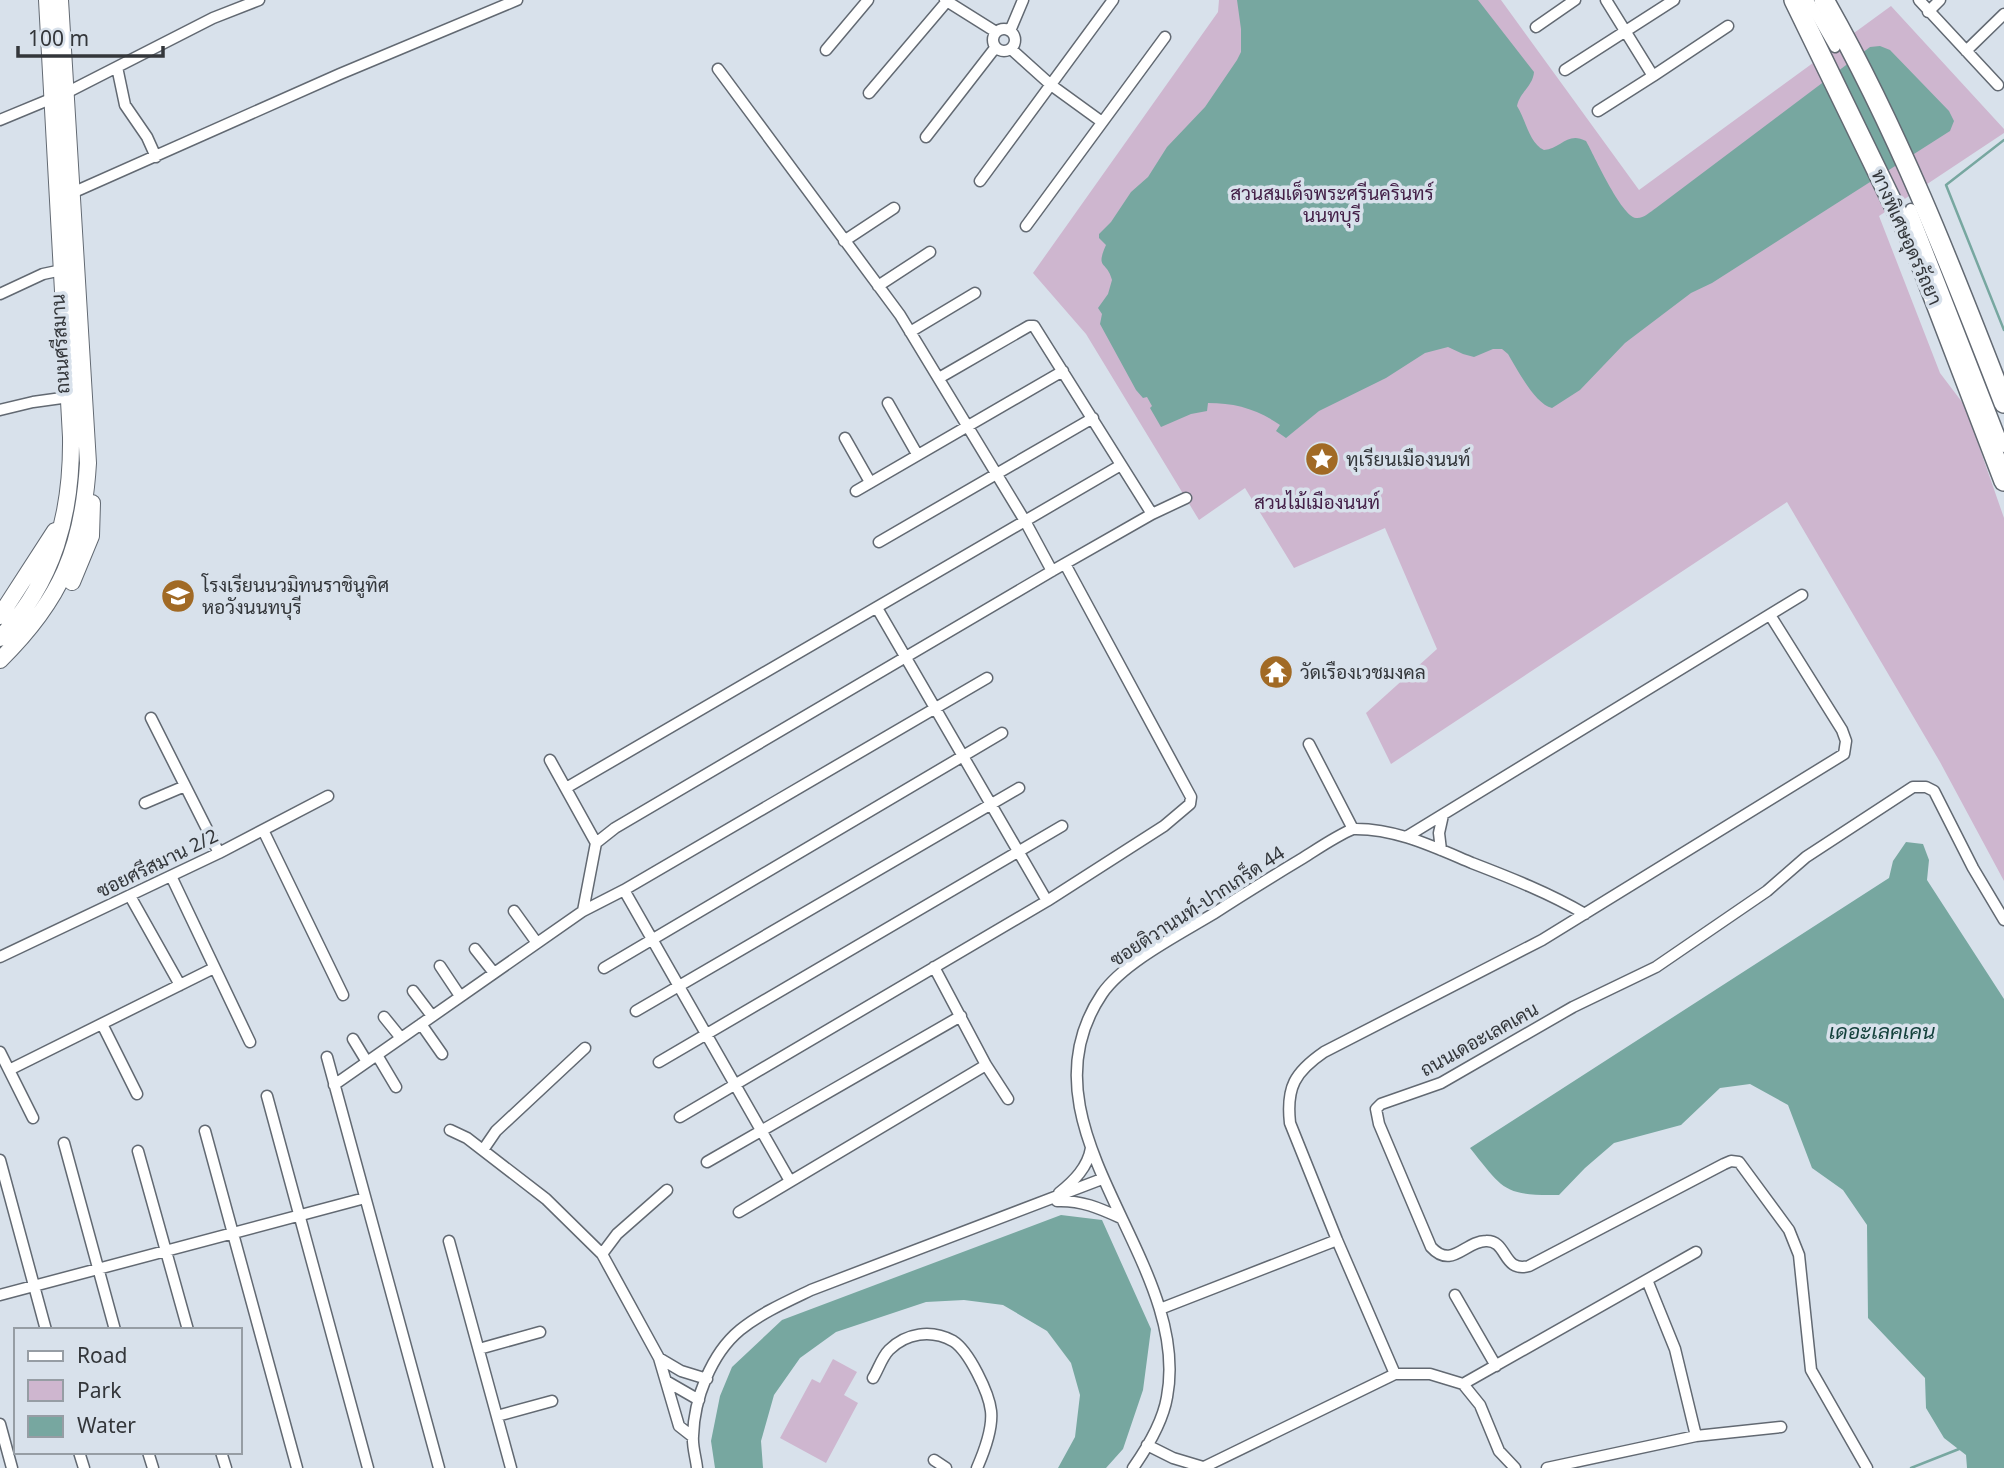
<svg xmlns="http://www.w3.org/2000/svg" width="2004" height="1468" viewBox="0 0 2004 1468" font-family="'Noto Sans',Sarabun,sans-serif">
<rect width="100%" height="100%" fill="#d8e1eb"/>
<path fill="#ceb6cf" d="M1219,0H1501L1639,190L1891,6L2004,129V133L1879,216L1940,373L1965,406L2004,518V881L1940,762L1787,502L1391,764L1366,713L1437,649L1385,528L1294,568L1245,488L1199,520L1086,334L1033,273L1218,12Z
M833,1359L857,1372L844,1395L858,1403L826,1463L780,1438L812,1379L820,1383Z"/>
<path fill="#77a7a0" d="M1237,0H1478L1534,72C1533,86 1520,92 1517,106C1526,120 1529,143 1544,150C1561,149 1567,131 1586,141C1594,155 1621,216 1636,218C1643,219 1650,212 1656,208L1870,47L1880,46L1890,50L1949,111L1954,121L1950,131L1712,283L1691,293L1625,343L1580,390L1552,408C1535,404 1517,369 1508,354L1502,349H1493L1474,357L1463,354L1448,347L1425,353L1386,378L1319,411L1286,438L1276,431L1280,425C1257,409 1235,403 1208,403L1207,411L1191,414L1161,427L1150,408L1152,406L1147,397L1143,398L1136,390L1100,324L1102,314L1098,308L1108,294L1112,280C1107,260 1095,270 1106,245L1099,238V234L1111,222L1131,192L1148,177L1167,147L1205,107L1237,60L1241,52V29Z
M1906,842L1923,844L1929,860L1927,880L2004,999V1468H1967L1966,1455L1944,1438L1926,1408L1925,1378L1868,1318L1867,1225L1843,1190L1812,1168L1788,1105L1750,1084L1720,1088L1681,1125L1614,1143L1585,1168L1559,1195C1503,1196 1503,1189 1470,1148L1889,878L1893,861Z
M1061,1215L1102,1220L1151,1329L1143,1390L1123,1449L1106,1468H1058L1075,1437L1080,1395L1071,1363L1047,1331L1003,1305L964,1300L926,1302L836,1332L800,1358L774,1395L761,1441L763,1468H715L711,1441L720,1396L732,1367L782,1320Z"/>
<g fill="none" stroke-linecap="round" stroke-linejoin="round">
<path stroke="#77a7a0" stroke-width="2.5" d="M2004,140L1946,185L2004,330
M1911,1468L1959,1449"/>
<g stroke="#626972" stroke-width="13">
<path id="minor" d="M945,0L996,32
M1606,0L1653,76L1728,26
M1808,0L1835,47
M1919,0L1998,85
M1928,12L1940,0
M1536,27L1575,0
M993 40a11 11 0 1 1 22 0a11 11 0 1 1-22 0Z
M1010,31L1023,0
M1011,49L1051,85L1102,122
M826,50L868,0
M1966,51L2004,14
M117,67L125,105L147,137L156,157
M718,69L900,315L1025,521L1052,571
M1565,70L1674,0
M66,93L213,18L259,0
M869,93L948,0
M1598,111L1653,76
M0,120L53,98
M926,137L995,48
M980,181L1113,0
M72,193L340,74L517,0
M1911,209L2004,447
M1026,226L1165,37
M844,241L894,208
M878,286L930,252
M0,294L43,274L62,270
M910,332L975,293
M939,378L1029,326H1034L1152,514
M888,403L917,454
M0,410L33,402L69,397
M845,438L870,482
M856,491L1063,371
M879,542L1093,418
M877,608L1047,901
M151,718L219,853
M1309,744L1353,829
M550,760L596,843
M566,788L1121,465
M145,803L185,786
M263,830L343,995
M1406,837L1802,595
M1441,850L1439,833L1443,815
M171,876L250,1042
M624,890L790,1181
M130,896L180,985
M514,911L537,943
M583,911L596,843L615,828L1052,571L1152,514L1186,498
M475,949L494,973
M0,957L219,853L328,796
M440,966L460,996
M934,967L986,1065L1008,1099
M604,968L1002,733
M413,991L432,1016
M636,1011L1019,788
M384,1017L401,1038
M102,1024L137,1094
M421,1024L442,1054
M353,1039L367,1062
M0,1052L33,1118
M377,1055L396,1087
M327,1057L439,1468
M659,1062L1062,826
M9,1070L214,968
M334,1085L583,911L624,890L987,678
M267,1096L368,1468
M680,1117L1047,901L1164,826L1190,804L1191,797L1065,564
M450,1130L467,1138L546,1199L602,1254L659,1358L679,1426L693,1437
M205,1131L297,1468
M64,1143L115,1330
M483,1150L496,1131L585,1048
M138,1151L188,1330
M0,1160L46,1330
M707,1162L961,1016
M1059,1193C1074,1181 1088,1167 1091,1148
M1057,1201C1081,1200 1099,1208 1121,1218
M739,1212L986,1065
M449,1241L511,1468
M602,1254L617,1234L667,1190
M1647,1280L1675,1349L1696,1436
M0,1295L365,1198
M1455,1295L1496,1366
M1160,1309L1337,1240
M479,1349L540,1332
M659,1358L681,1371L707,1379
M873,1378C878,1370 882,1357 889,1350C906,1333 931,1329 953,1341C969,1351 989,1393 991,1411C993,1429 984,1452 977,1468
M666,1381L699,1400
M1463,1384L1696,1252
M497,1416L552,1401
M0,1424L12,1468
M1147,1445L1173,1458L1203,1467
M79,1452L84,1468
M148,1452L153,1468
M221,1452L226,1468
M934,1460L946,1468
M697,1468C696,1458 692,1446 693,1436C694,1399 711,1354 740,1330C761,1313 786,1302 811,1290L1102,1179
M1133,1468C1147,1448 1163,1421 1167,1397C1193,1260 1012,1127 1102,994C1123,963 1180,934 1213,914C1242,895 1273,876 1303,858C1319,848 1336,836 1353,829C1395,828 1434,847 1472,863C1511,878 1549,893 1585,914
M1202,1468L1395,1374
M1515,1468L1499,1451L1480,1405L1463,1384L1430,1374H1395L1337,1240L1290,1123C1286,1087 1295,1072 1324,1052L1542,940L1844,754L1846,741L1842,730L1770,615
M1547,1468L1696,1436L1781,1427
M1867,1468L1811,1370L1799,1255L1789,1230L1739,1162L1731,1161L1724,1164L1529,1266C1502,1273 1508,1240 1486,1241C1465,1241 1452,1270 1431,1247L1379,1124L1376,1109L1381,1104L1441,1083L1573,1007L1656,967L1767,891L1806,857L1913,787H1926L1934,791L1973,868L2004,920"/>
</g>
<g stroke="#626972" stroke-width="18">
<path id="secondary" d="M72,582L91,536L92,503
M0,616L55,531
M0,638C54,582 72,514 71,437L47,0
M0,660C61,600 83,548 88,463L60,0"/>
</g>
<g stroke="#626972" stroke-width="22">
<path id="motorway" d="M1794,0L1915,249L2004,481
M1824,0C1897,128 1951,266 2004,403"/>
</g>
<use href="#minor" stroke="#fff" stroke-width="10"/>
<use href="#secondary" stroke="#fff" stroke-width="16"/>
<use href="#motorway" stroke="#fff" stroke-width="19"/>
</g>
<defs>
<g id="sight-disc" transform="scale(1.75)"><circle r="9.5" fill="#a16a25" stroke="#d8e1eb"/><path d="M0-6L1.8-2.2L6-1.7L2.9 1.2L3.7 5.4L0 3.3L-3.7 5.4L-2.9 1.2L-6-1.7L-1.8-2.2Z" fill="#fff"/></g>
<g id="school-disc" transform="scale(1.75)"><circle r="9.5" fill="#a16a25" stroke="#d8e1eb"/><path d="M0-5L7-2L0 1L-7-2ZM-4 1L0 2.5L4 1V4Q0 6-4 4Z" fill="#fff"/></g>
<g id="temple-disc" transform="scale(1.75)"><circle r="9.5" fill="#a16a25" stroke="#d8e1eb"/><path d="M0-6L5-2H3V0L6.5 2.5H4V6H1.5V3h-3V6H-4V2.5H-6.5L-3 0V-2H-5Z" fill="#fff"/></g>
</defs>
<g fill-rule="evenodd">
<use href="#sight-disc" x="1322" y="459"/>
<use href="#school-disc" x="178" y="596"/>
<use href="#temple-disc" x="1276" y="672"/>
</g>
<g text-anchor="middle" dominant-baseline="central" stroke-width="7" stroke-linejoin="round" paint-order="stroke">
<g font-size="19" fill="#442048" stroke="#d8e1eb">
<text x="1332" y="193">สวนสมเด็จพระศรีนครินทร์<tspan x="1332" dy="22">นนทบุรี</tspan></text>
<text x="1317" y="502">สวนไม้เมืองนนท์</text>
</g>
<g font-size="19" fill="#33363a" stroke="#d8e1eb">
<text transform="translate(1907 237) rotate(66)">ทางพิเศษอุดรรัถยา</text>
<text transform="translate(60 344) rotate(-93)">ถนนศรีสมาน</text>
<text transform="translate(157 863) rotate(-26)">ซอยศรีสมาน 2/2</text>
<text transform="translate(1197 906) rotate(-33)">ซอยติวานนท์-ปากเกร็ด 44</text>
<text transform="translate(1479 1039) rotate(-29)">ถนนเดอะเลคเคน</text>
</g>
<g font-size="19" fill="#33363a" stroke="#d8e1eb" text-anchor="start">
<text x="1346" y="459">ทุเรียนเมืองนนท์</text>
<text x="202" y="585">โรงเรียนนวมิทนราชินูทิศ<tspan x="202" dy="22">หอวังนนทบุรี</tspan></text>
<text x="1300" y="672">วัดเรืองเวชมงคล</text>
</g>
<g font-size="21" font-style="italic" fill="#15423d" stroke="#d8e1eb">
<text x="1882" y="1031">เดอะเลคเคน</text>
</g>
</g>
<rect x="14" y="1328" width="228" height="126" fill="#d8e1eb" stroke="#969da4" stroke-width="2"/>
<rect x="28" y="1351" width="35" height="10" fill="#ffffff" stroke="#969da4" stroke-width="2"/>
<text x="77" y="1363" font-size="21" fill="#33363a">Road</text>
<rect x="28" y="1380" width="35" height="21" fill="#ceb6cf" stroke="#969da4" stroke-width="2"/>
<text x="77" y="1398" font-size="21" fill="#33363a">Park</text>
<rect x="28" y="1416" width="35" height="21" fill="#77a7a0" stroke="#969da4" stroke-width="2"/>
<text x="77" y="1433" font-size="21" fill="#33363a">Water</text>
<path d="M18 46v10h145v-10" fill="none" stroke="#33363a" stroke-width="3.5"/>
<text x="28" y="46" font-size="21" fill="#33363a" stroke="#d8e1eb" stroke-width="5" paint-order="stroke">100 m</text>
</svg>
